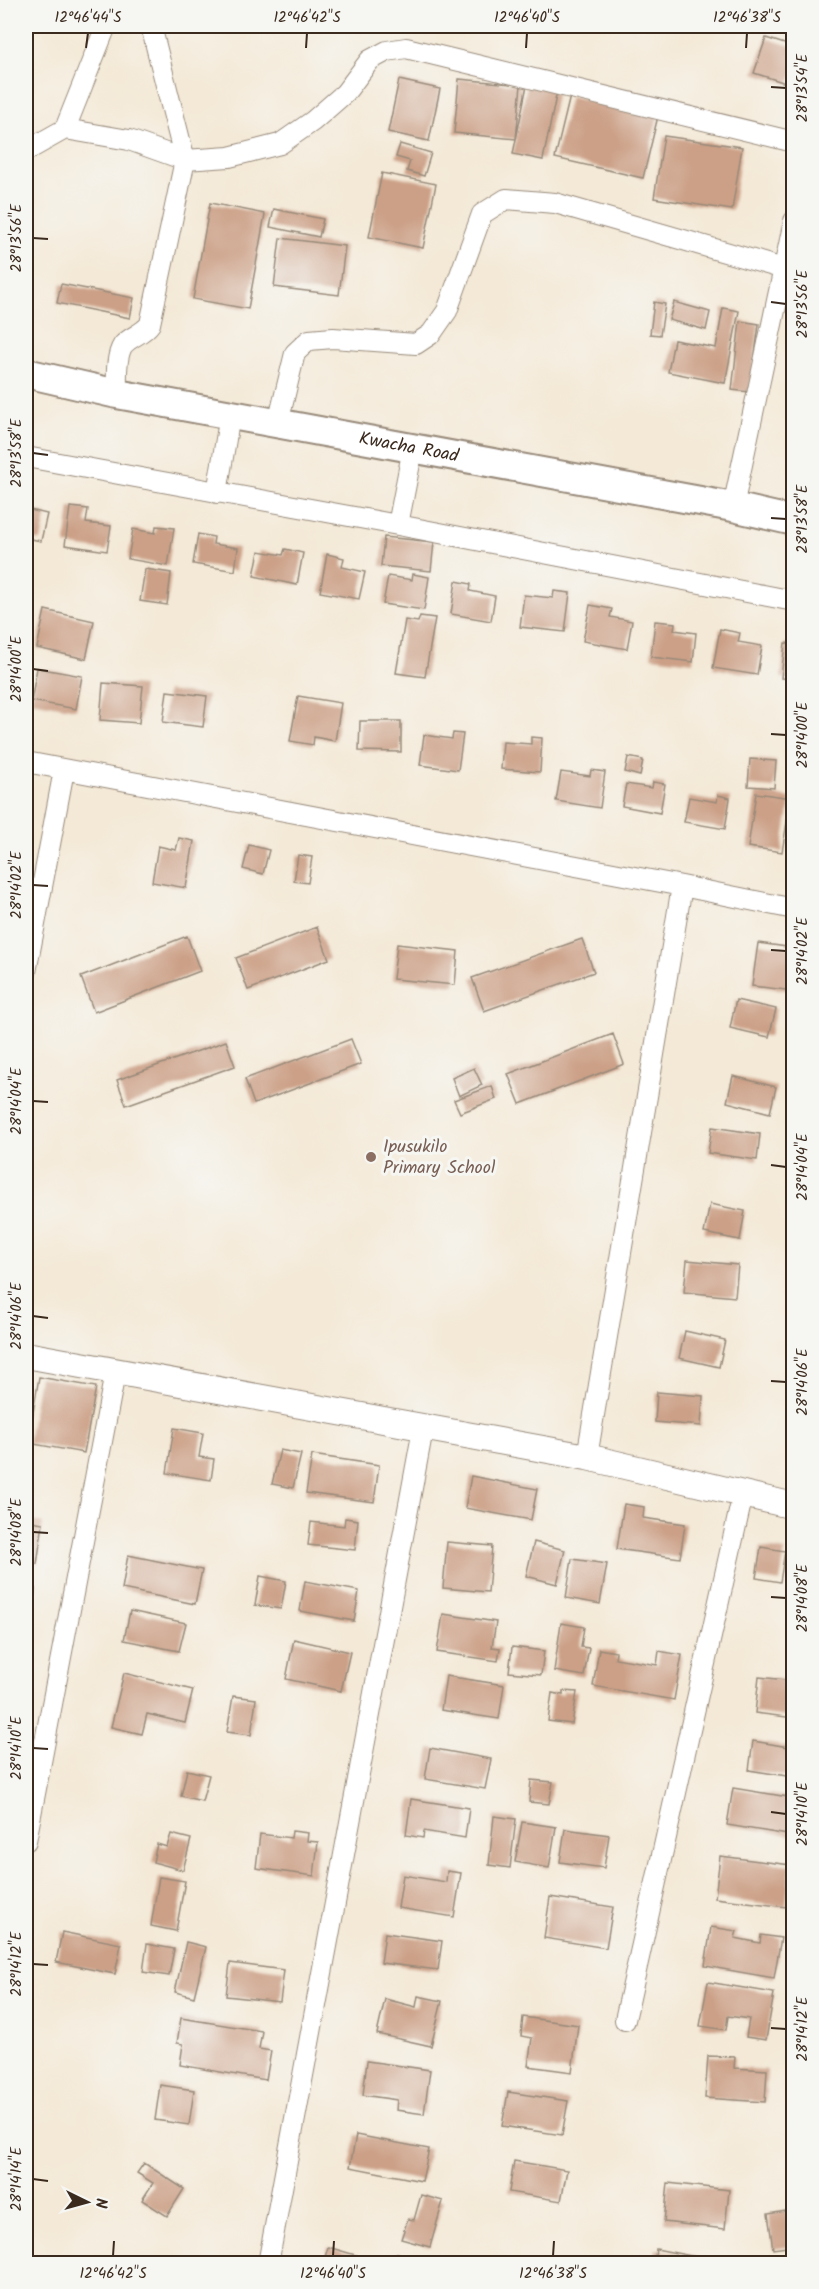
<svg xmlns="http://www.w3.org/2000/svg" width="819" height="2289" viewBox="0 0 819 2289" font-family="Kalam,sans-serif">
<rect width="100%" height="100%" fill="#f6f6f2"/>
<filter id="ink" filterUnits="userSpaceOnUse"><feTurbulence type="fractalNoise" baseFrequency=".0167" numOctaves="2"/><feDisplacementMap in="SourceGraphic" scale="12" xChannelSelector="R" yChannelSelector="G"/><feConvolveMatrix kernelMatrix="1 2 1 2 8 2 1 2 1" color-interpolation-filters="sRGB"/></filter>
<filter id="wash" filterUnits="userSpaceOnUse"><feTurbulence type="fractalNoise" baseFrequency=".008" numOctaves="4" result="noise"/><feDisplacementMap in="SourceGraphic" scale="24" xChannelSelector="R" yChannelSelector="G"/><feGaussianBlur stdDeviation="1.35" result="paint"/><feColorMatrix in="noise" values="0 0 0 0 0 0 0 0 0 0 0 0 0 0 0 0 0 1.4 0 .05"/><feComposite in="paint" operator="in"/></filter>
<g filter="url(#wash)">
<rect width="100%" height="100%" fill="#f4e9d7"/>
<g id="blocks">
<path fill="#cca087" d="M768,26H794V32Z
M766,38L794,47V71L789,84L754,73Z
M459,79L521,85L516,139L454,133Z
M399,80L440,89L429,141L388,132Z
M528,80L558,86L543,160L513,154Z
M570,96L658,116L643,178L555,158Z
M664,136L742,147L732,210L654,198Z
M400,144L431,153L424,176L407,171L410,161L396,157Z
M382,173L436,184L423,248L369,237Z
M210,203L265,214L248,309L193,299Z
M274,209L323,219L319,237L270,227Z
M280,238L345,246L339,295L274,287Z
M61,284L134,298L130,318L57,303Z
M654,302L665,304L660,335L650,334Z
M674,302L710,312L706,330L669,320Z
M723,308L739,311L725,383L668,372L674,340L716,348Z
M740,321L759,324L750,392L732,390Z
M70,507L88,509L86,523L111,526L107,551L65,545Z
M26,509L47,514L41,541L26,538Z
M156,526L174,528L168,566L128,559L133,529L155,533Z
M198,534L214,537L213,544L238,548L235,571L193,564Z
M384,537L434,542L431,571L381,566Z
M285,549L303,553L297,585L254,576L259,551L283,555Z
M327,554L344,558L342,567L365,572L359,599L320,592Z
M145,569L171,573L167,605L140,601Z
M413,574L429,577L424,610L383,604L388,576L412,580Z
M456,581L471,584L470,591L495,596L491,621L451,614Z
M554,591L570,593L565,632L520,627L524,595L553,598Z
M590,605L612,609L610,617L632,621L627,649L583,641Z
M45,610L94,621L86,659L37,648Z
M420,616L435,618L425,677L396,673L405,620L418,622Z
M655,621L675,623L674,630L696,633L693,662L651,657Z
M720,629L740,633L738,642L762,646L757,675L713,668Z
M785,643L794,644V679L781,678Z
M37,668L82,676L76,709L31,701Z
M103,683L143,686L139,723L100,720Z
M167,691L207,696L203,727L163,722Z
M298,696L341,703L335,741L314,737L313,745L290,741Z
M360,721H401V752L359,751Z
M453,733L463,734L458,770L420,765L424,735L452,739Z
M531,737L542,738L540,772L501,769L503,742L531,744Z
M628,757L643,760L640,776L625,772Z
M750,759L776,761L774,788L748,786Z
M591,770L605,772L600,808L556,801L561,772L590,776Z
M653,782L665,784L660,813L622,806L626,784L652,788Z
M756,793L791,798L782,852L748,847Z
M718,795L730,798L725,829L684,822L689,797L717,802Z
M179,838L194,841L186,888L152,882L158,846L176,850Z
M249,845L269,850L263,874L243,869Z
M298,855L312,857L308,883L294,881Z
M317,927L329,959L248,990L236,958Z
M187,936L200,971L94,1012L81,977Z
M582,939L594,972L484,1011L472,978Z
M758,943L794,948V991L752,986Z
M397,944L458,951L455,985L393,979Z
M736,1000L776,1009L769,1037L730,1028Z
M613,1034L624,1064L520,1104L508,1074Z
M351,1039L361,1064L254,1104L245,1079Z
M226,1041L235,1066L126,1105L117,1080Z
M474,1068L482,1085L459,1096L452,1078Z
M733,1076L776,1087L770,1113L727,1102Z
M492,1086L496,1099L460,1113L454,1100Z
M712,1127L760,1134L757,1160L708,1153Z
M710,1204L745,1211L740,1240L704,1233Z
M687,1260L738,1265L735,1297L684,1292Z
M685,1331L725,1340L719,1367L679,1358Z
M39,1377L96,1387L84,1453L28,1443Z
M657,1392L703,1396L701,1426L655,1422Z
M174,1428L203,1433L199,1457L214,1459L211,1480L167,1473Z
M280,1450L301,1454L293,1488L272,1484Z
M312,1455L379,1465L374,1502L306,1493Z
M471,1476L537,1489L531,1520L465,1508Z
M624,1504L644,1507L643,1518L685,1524L680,1558L617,1549Z
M345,1518L358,1520L355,1550L308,1545L311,1522L344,1526Z
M26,1520L43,1523L37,1564L26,1562Z
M447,1542L492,1546L488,1592L443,1588Z
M534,1542L565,1550L557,1584L526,1576Z
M761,1547L785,1551L780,1582L756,1578Z
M128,1555L202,1570L195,1604L122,1589Z
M572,1559L607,1564L600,1604L566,1598Z
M260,1576L286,1581L281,1609L255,1605Z
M305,1581L359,1591L354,1621L300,1611Z
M26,1588L35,1589L32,1620L26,1619Z
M130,1611L186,1623L179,1651L124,1640Z
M443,1614L496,1622L492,1647L500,1648L498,1661L437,1652Z
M561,1623L584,1627L581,1647L589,1648L584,1676L554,1671Z
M294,1639L350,1652L341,1691L286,1679Z
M512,1647L544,1651L541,1675L509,1672Z
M599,1649L616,1652L615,1658L657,1665L659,1651L682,1655L674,1700L593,1686Z
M124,1673L193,1690L185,1723L147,1714L142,1734L111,1727Z
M446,1676L504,1685L499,1719L441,1710Z
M759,1677L794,1681V1718L755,1713Z
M563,1691L577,1692L572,1724L548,1721L552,1693L563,1695Z
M233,1696L256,1699L251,1735L227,1732Z
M753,1741L794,1748V1777L749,1770Z
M430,1748L491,1759L485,1789L425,1779Z
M187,1770L209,1775L202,1801L181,1796Z
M531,1780L553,1782L549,1804L529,1802Z
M733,1788L794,1798V1836L727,1825Z
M411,1799L469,1808L465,1838L424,1831L423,1838L406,1835Z
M494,1816L516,1819L510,1868L489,1865Z
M522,1822L556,1827L549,1868L515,1862Z
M565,1829L609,1835L604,1868L560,1862Z
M292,1831L308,1833L307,1841L318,1842L314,1876L256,1868L260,1834L291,1838Z
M171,1834L191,1839L183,1870L153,1862L157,1844L167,1847Z
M720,1856L791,1865L786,1907L715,1898Z
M447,1871L461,1873L454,1917L398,1908L403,1875L446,1882Z
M159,1877L185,1881L176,1931L151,1926Z
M550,1897L613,1907L606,1948L544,1938Z
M711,1927L737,1931L735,1938L760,1943L761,1935L781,1938L774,1978L705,1966Z
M62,1932L121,1944L115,1974L56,1962Z
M385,1933L442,1941L438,1970L381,1963Z
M186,1942L206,1947L194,1997L175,1992Z
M147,1944L174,1949L169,1976L143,1972Z
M230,1963L284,1970L280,2002L226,1996Z
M708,1982L774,1993L766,2040L746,2037L749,2019L728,2016L726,2030L700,2026Z
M418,1996L442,2001L431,2046L377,2034L385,1999L416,2007Z
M523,2017L578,2025L572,2072L528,2066L532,2038L521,2036Z
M181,2018L262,2031L259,2049L271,2051L266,2080L180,2065L183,2044L177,2043Z
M708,2056L735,2057L734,2068L767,2070L765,2102L705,2098Z
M367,2061L430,2070L424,2114L396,2110L397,2100L363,2095Z
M160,2085L194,2090L189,2125L155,2120Z
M508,2092L568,2101L562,2135L502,2126Z
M356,2135L429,2149L422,2181L350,2167Z
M514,2161L567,2170L561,2201L509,2192Z
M144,2163L184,2189L167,2216L142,2200L153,2183L137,2173Z
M668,2183L729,2190L725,2229L664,2222Z
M421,2195L443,2201L430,2247L401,2239L408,2219L414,2220Z
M792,2210L794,2246L773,2249L768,2214Z
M328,2247L383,2263V2264H323Z
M656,2249L717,2261L716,2264H654Z
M397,2253L432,2262V2264H395Z"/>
</g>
</g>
<g filter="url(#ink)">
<use href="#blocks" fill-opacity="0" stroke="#988a7a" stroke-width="1.5"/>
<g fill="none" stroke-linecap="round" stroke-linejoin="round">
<g stroke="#988a7a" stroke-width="22">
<path id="minor" d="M65,129L106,26
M26,151L65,129L129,140L185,160L229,157L280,144L313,121L345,93L370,60L387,51L406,48L794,142
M117,394C117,380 115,357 123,345C131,336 143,334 150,324L185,160L151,26
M278,423L295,353L309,340L333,338L416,344L431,334L447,311L482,214L506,199L555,203L784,269
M26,457L398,525L794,601
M217,493L230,415
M733,507L794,221
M398,525L413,448
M26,762L682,886L794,909
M26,972L64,770
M587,1457L682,886
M26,1841L115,1373
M625,2020L743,1494
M268,2264L423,1429"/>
</g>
<g stroke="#988a7a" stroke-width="28">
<path id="tertiary" d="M26,1355L587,1457L794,1506"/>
</g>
<g stroke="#988a7a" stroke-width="32">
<g id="secondary">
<path id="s1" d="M26,373L117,394L733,507L794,521"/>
</g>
</g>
<use href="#minor" stroke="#fff" stroke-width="20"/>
<use href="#tertiary" stroke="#fff" stroke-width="26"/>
<use href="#secondary" stroke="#fff" stroke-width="28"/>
</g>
</g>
<path fill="none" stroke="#3b2a1e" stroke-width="2" d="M86,48L88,33M306,48L307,33M526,48L527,33M746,48L747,33M771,87L786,88M33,238L48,239M771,302L786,304M33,453L48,455M771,518L786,519M33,669L48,671M771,734L786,735M33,885L48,886M771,950L786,951M33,1101L48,1102M771,1165L786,1167M33,1316L48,1318M771,1381L786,1382M33,1532L48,1533M771,1597L786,1598M33,1748L48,1749M771,1812L786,1814M33,1964L48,1965M771,2028L786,2029M33,2179L48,2181M113,2256L114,2241M333,2256L334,2241M553,2256L554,2241"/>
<circle fill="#8d6e63" stroke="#f6f6f2" stroke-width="2" cx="371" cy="1157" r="6"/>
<g text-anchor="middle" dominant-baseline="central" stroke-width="6" stroke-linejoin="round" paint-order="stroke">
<g font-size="18" fill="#3b2a1e" stroke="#f6f6f2">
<text stroke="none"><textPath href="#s1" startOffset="390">Kwacha Road</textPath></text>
</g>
<g font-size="18" fill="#785e54" stroke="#f6f6f2" text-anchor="start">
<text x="383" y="1147">Ipusukilo<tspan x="383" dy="21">Primary School</tspan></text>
</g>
</g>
<rect width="819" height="2289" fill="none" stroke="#f6f6f2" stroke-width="66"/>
<g transform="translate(87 2202) rotate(95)" stroke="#f6f6f2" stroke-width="4.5" paint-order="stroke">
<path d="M0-4.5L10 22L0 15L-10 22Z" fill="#3b2a1e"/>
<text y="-9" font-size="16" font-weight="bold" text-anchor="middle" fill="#3b2a1e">N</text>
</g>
<rect x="33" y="33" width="753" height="2223" fill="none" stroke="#3b2a1e" stroke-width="2"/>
<g font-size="15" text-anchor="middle" fill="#3b2a1e">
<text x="88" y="22">12°46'44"S</text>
<text x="307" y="22">12°46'42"S</text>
<text x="527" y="22">12°46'40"S</text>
<text x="747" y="22">12°46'38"S</text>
<text transform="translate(802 88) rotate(-90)" y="5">28°13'54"E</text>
<text transform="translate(16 238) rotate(-90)" y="5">28°13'56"E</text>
<text transform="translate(802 304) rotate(-90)" y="5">28°13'56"E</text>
<text transform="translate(16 453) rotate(-90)" y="5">28°13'58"E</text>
<text transform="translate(802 519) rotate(-90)" y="5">28°13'58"E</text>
<text transform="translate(16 669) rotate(-90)" y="5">28°14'00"E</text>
<text transform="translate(802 735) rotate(-90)" y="5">28°14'00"E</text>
<text transform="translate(16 885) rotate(-90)" y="5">28°14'02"E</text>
<text transform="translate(802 951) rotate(-90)" y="5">28°14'02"E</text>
<text transform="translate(16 1101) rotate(-90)" y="5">28°14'04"E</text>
<text transform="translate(802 1167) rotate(-90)" y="5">28°14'04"E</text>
<text transform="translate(16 1316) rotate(-90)" y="5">28°14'06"E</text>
<text transform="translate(802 1382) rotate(-90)" y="5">28°14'06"E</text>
<text transform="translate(16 1532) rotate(-90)" y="5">28°14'08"E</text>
<text transform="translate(802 1598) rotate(-90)" y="5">28°14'08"E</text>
<text transform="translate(16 1748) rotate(-90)" y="5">28°14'10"E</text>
<text transform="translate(802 1814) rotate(-90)" y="5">28°14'10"E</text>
<text transform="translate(16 1964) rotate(-90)" y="5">28°14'12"E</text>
<text transform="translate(802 2029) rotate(-90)" y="5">28°14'12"E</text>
<text transform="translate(16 2179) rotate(-90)" y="5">28°14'14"E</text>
<text x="113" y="2278">12°46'42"S</text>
<text x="333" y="2278">12°46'40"S</text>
<text x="553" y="2278">12°46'38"S</text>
</g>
</svg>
